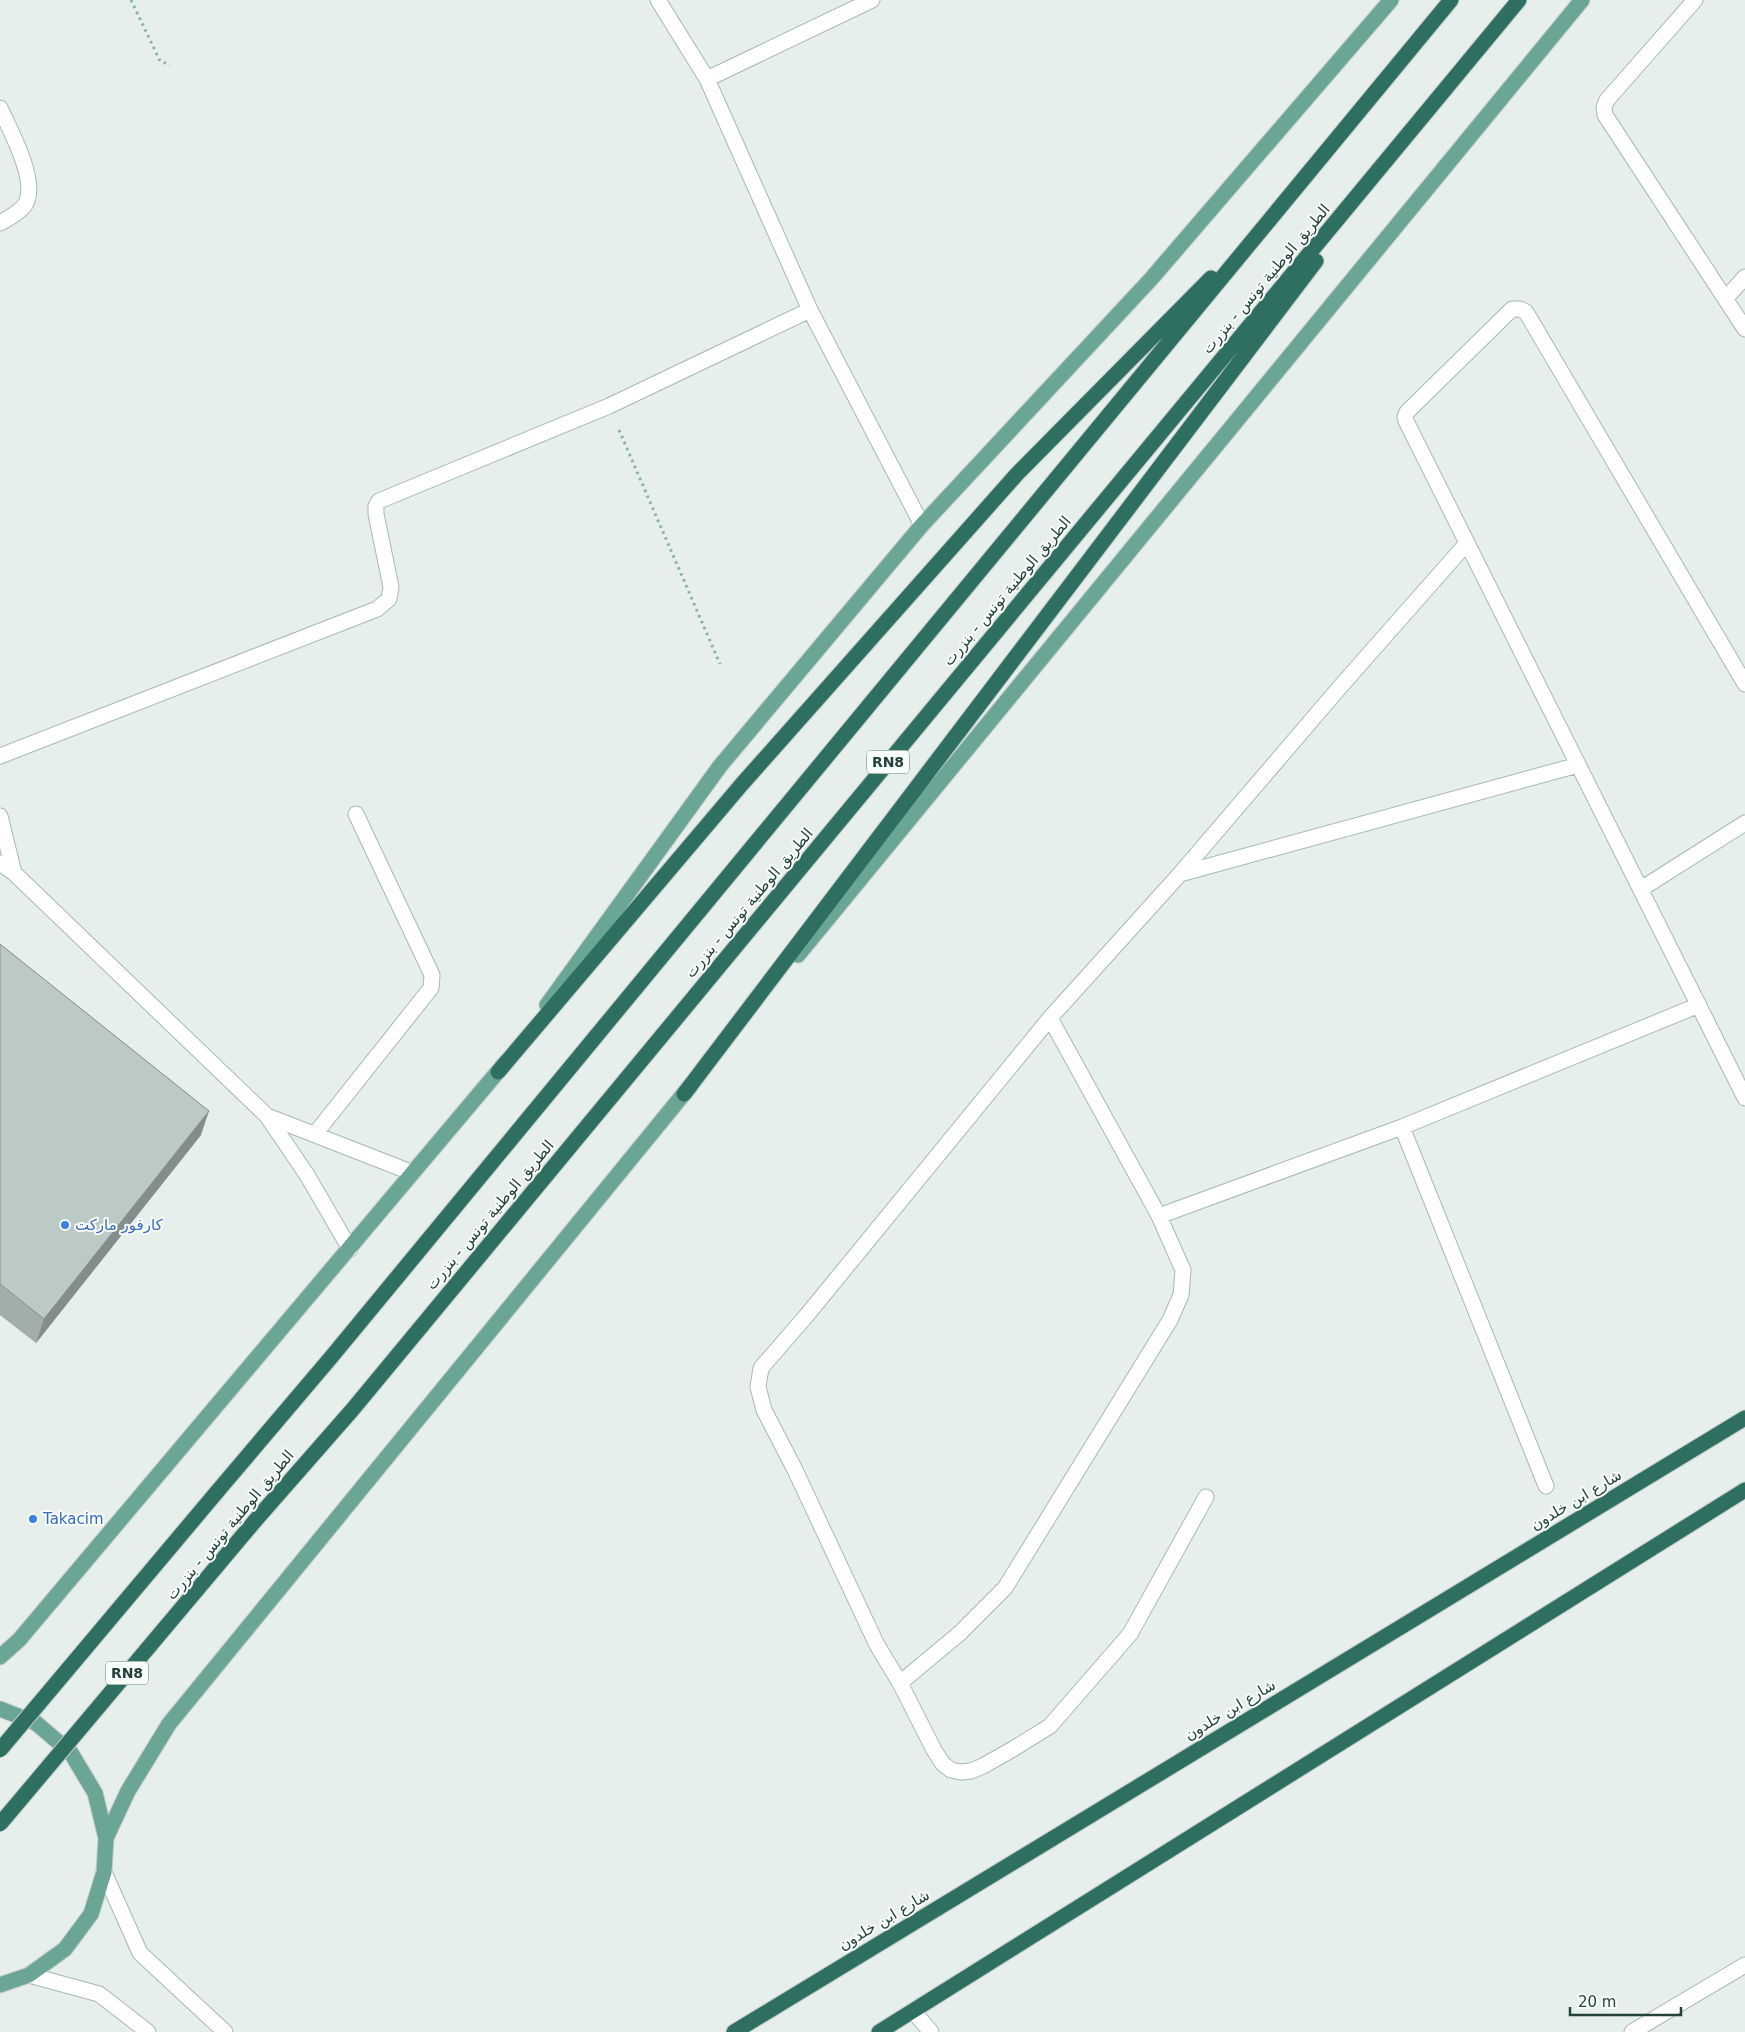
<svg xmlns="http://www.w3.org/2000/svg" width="1745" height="2032" viewBox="0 0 1745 2032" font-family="'DejaVu Sans','Noto Naskh Arabic',sans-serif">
<rect width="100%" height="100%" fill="#e6efeb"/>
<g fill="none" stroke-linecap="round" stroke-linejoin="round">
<g stroke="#a8b8b2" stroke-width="17">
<path id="minor" d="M658,0L707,79L810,310L922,525
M1695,0L1607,100L1604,107L1605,115L1745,329
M707,79L872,0
M0,108C10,130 36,177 27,201C23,211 9,218 0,223
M1726,298L1745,277
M1745,684L1526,312L1520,309H1512L1407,412L1405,417L1406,421L1745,1098
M0,756L377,609L389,599L391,587L376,514V506L379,501L609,406L810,310
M0,816L14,873
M0,863L14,873L267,1116L307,1175L350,1249
M1180,874L1578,765
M1641,889L1745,823
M1050,1018L1159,1216L1183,1270L1181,1295L1170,1320L1005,1588L960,1633L900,1683L877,1645L795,1470L764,1410L758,1387L761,1368L807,1315L1050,1018L1180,874L1340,687L1467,543
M267,1116L413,1173
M1402,1127L1546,1486
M315,1134L431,988L432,975L356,814
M1159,1216L1402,1127L1699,1005
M900,1683L934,1750L943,1764L951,1770L961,1772L971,1771L983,1766L1013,1749L1050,1726L1130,1634L1206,1497
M104,1872L140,1953L225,2032
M29,1975L99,1994L148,2032
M913,2011L931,2032
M1632,2032L1745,1965"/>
</g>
<g stroke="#c2cac8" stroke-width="17">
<path id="major" d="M798,955L1582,0
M547,1005L720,766L922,525L1151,279L1391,0
M0,1657L19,1640L506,1062
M0,1709L36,1723L71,1753L95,1793L106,1838L104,1872L91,1914L65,1949L29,1975L0,1985
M106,1838L128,1791L169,1724L691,1085"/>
</g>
<g stroke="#c2cac8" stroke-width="17">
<path id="highway" d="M498,1072L742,784L1017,474L1211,278
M684,1094L1316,261
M216,1493L333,1355L1451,0
M254,1522L353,1409L1519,0
M734,2032L1745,1418
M879,2032L1745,1490"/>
</g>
<path stroke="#86b3a5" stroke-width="3" stroke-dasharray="2.5 4" stroke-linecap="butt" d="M131,0L160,61L170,65
M619,430L720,664"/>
<use href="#minor" stroke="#fff" stroke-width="15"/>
<use href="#major" stroke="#6aa596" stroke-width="15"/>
<use href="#highway" stroke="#2f6f62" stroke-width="15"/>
<g stroke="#c2cac8" stroke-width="17" stroke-linecap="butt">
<path id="highway-bridge" d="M0,1750L216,1493
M0,1824L254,1522"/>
</g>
<use href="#highway-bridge" stroke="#2f6f62" stroke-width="15"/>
</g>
<path fill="#a1aea9" d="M0,944L201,1135L36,1343L0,1315Z"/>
<path fill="#838d89" d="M209,1111L201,1135L36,1343L44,1319Z"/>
<path fill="#bbcac4" stroke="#838d89" d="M0,944L209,1111L44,1319L0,1284Z"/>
<g fill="#3f7fe0" stroke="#f7fbf9" stroke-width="2">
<circle cx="65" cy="1225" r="5"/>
<circle cx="33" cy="1519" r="5"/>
</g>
<g text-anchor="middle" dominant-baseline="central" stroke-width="4" stroke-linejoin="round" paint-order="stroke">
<g fill="#f7fbf9" stroke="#637a73" stroke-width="1">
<rect x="867" y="750.5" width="42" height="23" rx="4"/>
<rect x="106" y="1661.5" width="42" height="23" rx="4"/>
</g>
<g font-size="14" font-weight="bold" fill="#24423a">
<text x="888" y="762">RN8</text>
<text x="127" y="1673">RN8</text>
</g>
<g font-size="15" fill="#24423a" stroke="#f7fbf9">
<text transform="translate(1266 279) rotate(-50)">الطريق الوطنية تونس - بنزرت</text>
<text transform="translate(1007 591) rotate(-50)">الطريق الوطنية تونس - بنزرت</text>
<text transform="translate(749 903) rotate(-50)">الطريق الوطنية تونس - بنزرت</text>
<text transform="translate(490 1215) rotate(-50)">الطريق الوطنية تونس - بنزرت</text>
<text transform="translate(1576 1500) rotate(-31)">شارع ابن خلدون</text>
<text transform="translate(230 1525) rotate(-50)">الطريق الوطنية تونس - بنزرت</text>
<text transform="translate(1230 1710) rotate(-31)">شارع ابن خلدون</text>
<text transform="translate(884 1920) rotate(-31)">شارع ابن خلدون</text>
</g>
<g font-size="15" fill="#366cbe" stroke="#f7fbf9" text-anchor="start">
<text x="75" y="1225">كارفور ماركت</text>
<text x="43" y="1519">Takacim</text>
</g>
</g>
<path d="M1570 2007v8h111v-8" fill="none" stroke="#24423a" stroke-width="2.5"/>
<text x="1578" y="2007" font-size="15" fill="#24423a" stroke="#f7fbf9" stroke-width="4" paint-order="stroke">20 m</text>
</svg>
